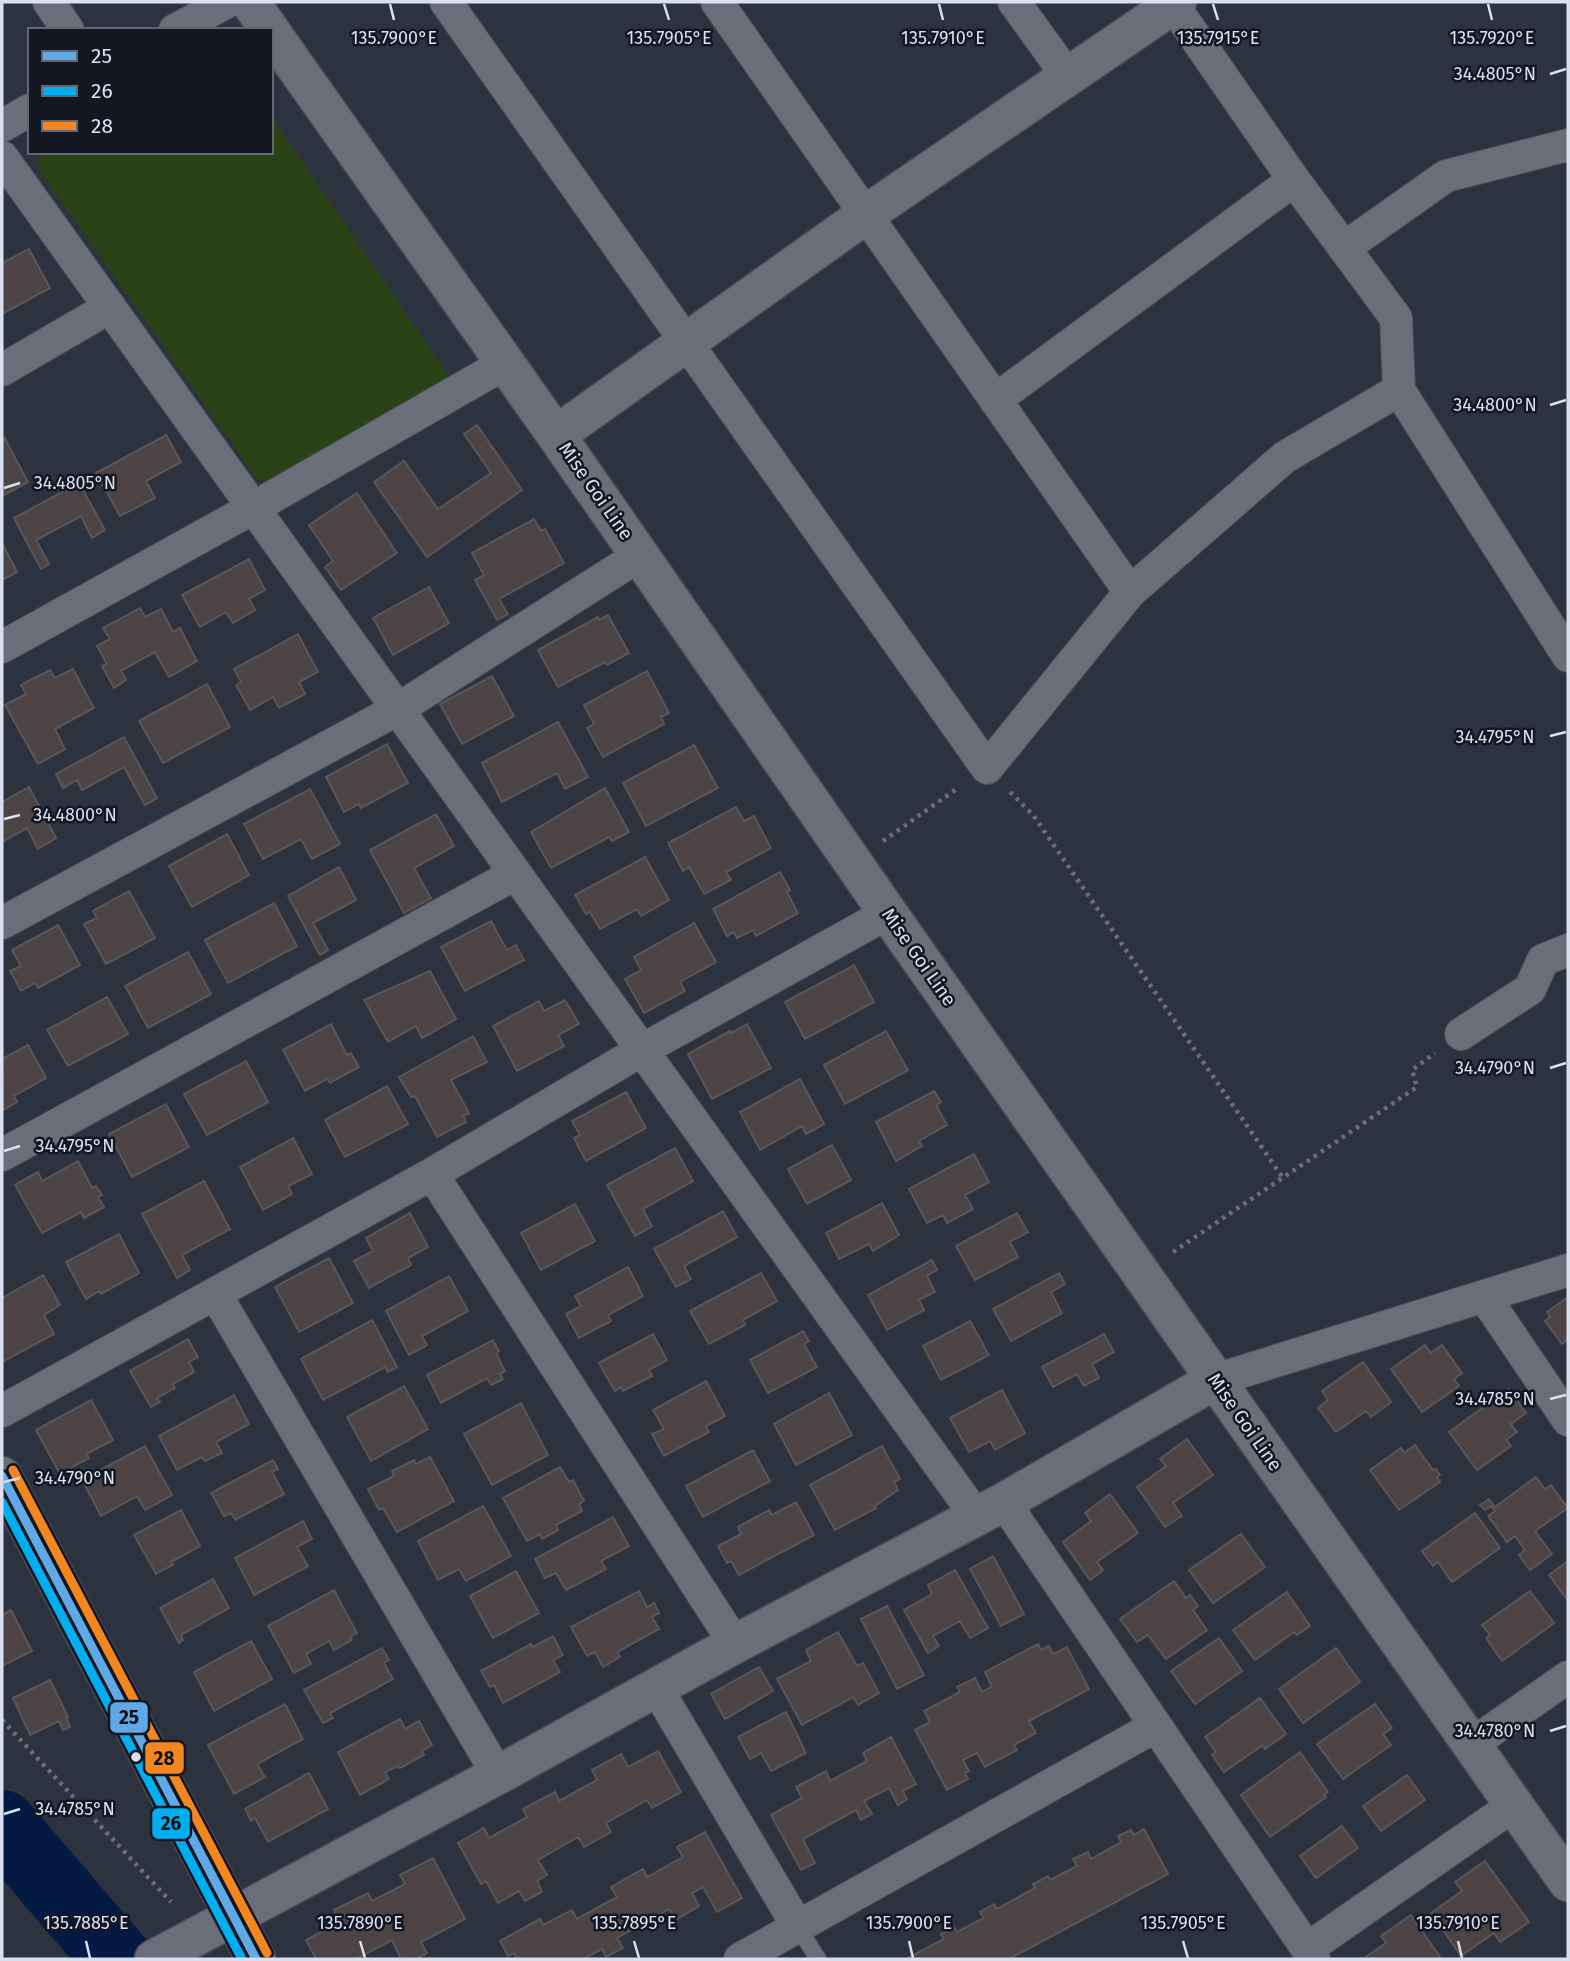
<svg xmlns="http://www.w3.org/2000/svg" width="1570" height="1961" viewBox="0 0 1570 1961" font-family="'Fira Sans',sans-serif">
<rect width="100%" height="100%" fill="#2d323f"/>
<path fill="#2b4217" d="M271,116L451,379L284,479L258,480L39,170L38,152H271Z"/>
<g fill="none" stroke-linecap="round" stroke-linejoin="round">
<path stroke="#041a42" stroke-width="70" d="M2,1825L117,1959"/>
</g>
<path fill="#4c4444" stroke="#5a5658" stroke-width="2" d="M29,249L50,288L2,314V263Z
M477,425L522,490L427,557L374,482L404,461L438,509L491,473L464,434Z
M166,435L181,462L146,481L155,498L120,516L96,473Z
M4,437L28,482L2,496V438Z
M79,483L105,530L92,538L81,516L36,540L49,564L41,569L14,518Z
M357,493L397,553L341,590L325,567L333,561L309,525Z
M534,519L541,531L545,529L564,563L499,599L508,614L497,620L475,580L484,575L472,553Z
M2,543L17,572L2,580Z
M249,559L265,590L249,599L255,610L233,623L226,612L200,627L182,595Z
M429,587L449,623L393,655L373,618Z
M140,608L145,617L161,609L173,632L180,628L197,661L169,677L155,652L121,671L126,680L114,688L102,666L107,664L97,646L110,639L103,628Z
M608,615L629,653L607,665L605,662L558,687L538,650L598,617L599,620Z
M298,634L318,672L299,682L305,694L279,708L273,697L250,710L236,685L241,682L234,669Z
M73,669L94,708L55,729L65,749L38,764L5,705L26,694L21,685L50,670L55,678Z
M647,671L669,713L661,717L664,724L603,757L587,728L594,724L584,705Z
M492,676L514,716L462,744L440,704Z
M207,684L230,727L163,763L139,721Z
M558,722L588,777L565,789L557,773L502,802L482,763Z
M124,737L157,798L145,805L124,767L82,790L77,780L63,788L56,774Z
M387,744L408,783L361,808L359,804L344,812L326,777Z
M694,745L718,788L646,826L623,783Z
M29,787L56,838L38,849L27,828L2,842V802Z
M605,788L629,832L612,841L609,837L551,868L531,832Z
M310,789L340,844L312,859L301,839L263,859L244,824Z
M736,807L744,821L754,816L771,848L726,872L731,880L704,894L689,867L683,871L668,843Z
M436,814L454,846L414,868L431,898L404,913L370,850Z
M227,834L249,875L192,907L169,866Z
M645,857L669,900L641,916L637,909L600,929L590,912L586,914L575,895Z
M339,867L356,900L313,923L328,950L320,955L288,896Z
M780,872L790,890L787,892L798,913L756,936L753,930L737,938L734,932L727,936L713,909Z
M129,891L155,938L106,964L84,924L97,918L93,911Z
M274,903L297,946L228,983L205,940Z
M491,921L507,950L516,945L524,960L465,991L441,947Z
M694,923L716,962L680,982L685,991L644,1013L625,979L641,970L634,957Z
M58,925L80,965L38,988L35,983L21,991L10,971L21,966L12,950Z
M188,952L211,994L148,1028L125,986Z
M854,965L874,1002L805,1039L785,1002Z
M430,971L456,1019L422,1038L416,1026L388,1042L364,1000Z
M107,997L128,1034L68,1066L47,1030Z
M565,1000L579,1024L558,1035L564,1046L517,1071L493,1026L539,1001L544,1011Z
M331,1024L347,1055L351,1053L359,1067L330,1083L327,1079L305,1091L283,1050Z
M747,1024L771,1068L712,1099L688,1054L730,1031L731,1033Z
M886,1031L908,1070L845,1104L824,1065Z
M473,1036L487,1062L451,1080L469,1113L463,1116L466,1122L437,1137L415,1096L411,1097L399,1077Z
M28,1045L46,1078L14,1096L17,1102L3,1110L2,1059Z
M246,1061L268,1102L207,1135L184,1094Z
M800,1079L824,1124L806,1134L802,1126L760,1150L740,1112Z
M387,1086L408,1124L345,1157L325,1120Z
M934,1091L941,1102L936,1105L947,1125L919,1141L922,1146L896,1161L876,1122Z
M626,1092L646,1128L586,1161L574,1138L580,1135L572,1121Z
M166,1104L189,1147L132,1177L109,1134Z
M293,1138L312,1174L288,1186L292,1194L263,1210L240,1167Z
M832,1145L851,1180L807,1204L788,1169Z
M675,1148L693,1181L643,1209L652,1226L635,1236L607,1185Z
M974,1154L989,1182L965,1195L973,1209L947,1223L943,1215L927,1223L909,1189Z
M78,1161L92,1188L96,1186L102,1195L98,1197L104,1207L84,1218L81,1212L42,1233L15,1185L38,1172L42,1181Z
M204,1181L230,1229L182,1255L190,1270L177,1278L142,1214Z
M882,1203L899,1235L873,1251L869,1244L839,1259L826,1233Z
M575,1204L595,1241L541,1270L521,1233Z
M723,1211L737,1237L684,1266L691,1279L676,1287L654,1249Z
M410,1213L428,1247L408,1258L411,1265L369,1288L354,1261L373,1251L366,1238Z
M1017,1213L1028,1232L1010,1242L1018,1257L975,1280L956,1246Z
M119,1234L139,1273L101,1294L99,1291L86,1299L66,1262Z
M329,1258L353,1303L299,1332L275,1287Z
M932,1260L937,1270L927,1276L935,1292L919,1300L924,1310L887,1330L868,1295Z
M628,1267L643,1296L608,1315L611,1321L579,1338L566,1314L581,1306L575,1296Z
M761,1273L777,1301L743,1320L745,1325L709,1344L690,1311Z
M1059,1273L1065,1284L1051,1292L1062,1313L1011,1341L993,1309Z
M43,1275L60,1305L44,1315L54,1334L4,1361L2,1357V1298Z
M449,1276L468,1311L422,1336L427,1345L409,1355L386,1311Z
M1568,1297V1339L1562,1344L1545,1321L1550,1317L1547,1312Z
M372,1320L397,1367L388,1372L385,1367L323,1400L301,1359Z
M970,1321L989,1355L941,1380L923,1346Z
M803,1331L809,1341L804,1344L817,1367L768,1393L750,1360Z
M653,1334L667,1360L649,1370L652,1376L623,1391L621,1387L615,1391L599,1363Z
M1104,1334L1114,1352L1092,1364L1099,1378L1084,1386L1077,1374L1053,1387L1042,1367Z
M188,1339L198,1357L189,1362L194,1372L173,1384L175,1388L157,1398L160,1402L151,1407L130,1371Z
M493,1340L499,1351L496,1353L505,1371L500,1374L503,1379L491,1385L487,1378L441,1403L427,1375Z
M1425,1345L1431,1353L1442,1345L1462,1373L1454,1379L1459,1386L1422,1412L1391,1369Z
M1363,1362L1391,1402L1371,1417L1366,1411L1336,1432L1318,1408L1328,1400L1322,1391Z
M706,1381L725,1416L706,1426L709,1432L664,1456L652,1434L664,1429L653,1410Z
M404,1386L428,1429L371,1461L347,1417Z
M1509,1389L1526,1413L1511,1424L1517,1432L1506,1440L1511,1446L1477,1470L1449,1432Z
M1002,1390L1025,1433L995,1450L990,1441L969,1452L950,1418Z
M829,1393L852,1435L796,1465L774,1424Z
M234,1395L249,1424L216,1442L222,1453L205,1461L202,1457L177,1470L159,1436Z
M91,1400L113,1440L86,1454L89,1458L60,1474L36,1430Z
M521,1403L548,1455L492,1485L464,1434Z
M1187,1439L1213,1475L1173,1503L1182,1516L1165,1527L1137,1487L1166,1466L1160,1459Z
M1415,1445L1433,1470L1436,1469L1440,1475L1437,1477L1440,1482L1399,1510L1370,1470L1401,1448L1404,1453Z
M145,1446L172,1495L145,1510L137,1496L101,1516L82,1480Z
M882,1446L900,1479L894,1482L898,1490L875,1506L876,1508L835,1530L810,1485Z
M753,1450L770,1481L703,1517L686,1486Z
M430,1457L454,1501L397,1532L383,1508L379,1510L368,1489L394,1476L392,1471L414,1460L416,1464Z
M273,1460L278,1469L272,1472L284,1494L235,1520L231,1513L224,1516L211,1493Z
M560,1467L569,1482L573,1480L584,1501L579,1504L582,1511L556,1525L558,1530L542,1539L540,1534L527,1541L503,1498Z
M1536,1477L1545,1489L1551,1485L1568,1508L1535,1531L1552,1554L1530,1570L1519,1555L1525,1550L1515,1536L1507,1542L1488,1516L1495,1511L1491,1506L1485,1510L1480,1505L1489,1499L1495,1507Z
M1110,1494L1138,1533L1097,1562L1103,1570L1090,1580L1063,1542L1091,1521L1085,1513Z
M796,1502L814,1535L739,1575L731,1561L727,1563L718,1546L741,1534L738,1527L769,1510L772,1515Z
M483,1506L511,1556L466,1581L459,1569L438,1580L418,1541Z
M181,1510L200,1546L171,1562L173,1565L156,1574L134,1535Z
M1475,1513L1500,1548L1452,1582L1438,1562L1433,1566L1422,1551Z
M613,1517L629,1546L601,1561L606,1569L566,1590L556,1573L545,1578L535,1559Z
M303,1521L312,1539L297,1547L308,1566L254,1595L235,1558Z
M1241,1534L1265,1567L1213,1603L1189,1570Z
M993,1556L1024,1614L1001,1626L970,1569Z
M1568,1561V1601L1549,1575Z
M955,1570L988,1628L970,1638L960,1621L933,1636L939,1646L928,1653L904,1610L932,1594L928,1585Z
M516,1571L539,1613L493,1638L470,1596Z
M213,1579L229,1608L181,1635L183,1640L179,1643L160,1608Z
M1174,1581L1186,1598L1190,1595L1198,1606L1193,1610L1207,1630L1166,1659L1148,1635L1137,1642L1120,1619Z
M334,1590L357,1633L350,1637L352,1640L334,1650L329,1641L306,1654L311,1664L294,1673L268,1626Z
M639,1591L647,1607L654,1603L659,1613L652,1617L659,1629L617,1652L620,1657L603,1667L595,1652L587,1656L571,1627Z
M1530,1591L1554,1623L1502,1661L1486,1638L1490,1635L1482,1625Z
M1287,1592L1310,1626L1297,1635L1294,1632L1255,1660L1233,1630Z
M887,1606L924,1675L897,1689L861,1619Z
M11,1610L32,1651L2,1666V1615Z
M838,1632L857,1666L863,1663L879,1693L858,1705L853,1697L802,1725L777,1679L811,1661L806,1650Z
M553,1636L563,1655L553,1660L560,1672L503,1703L494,1685L490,1687L481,1671L531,1644L533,1647Z
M1219,1638L1242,1671L1195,1704L1171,1671Z
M251,1641L272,1679L214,1711L194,1672Z
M1038,1644L1041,1650L1049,1646L1053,1654L1067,1647L1089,1689L1029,1721L1036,1733L1014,1745L1017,1750L985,1767L977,1753L963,1760L969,1771L965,1773L968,1779L947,1790L915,1730L930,1722L924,1711L960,1692L957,1687L975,1678L982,1692L992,1686L985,1672Z
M382,1648L389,1660L384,1663L393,1679L330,1713L333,1718L323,1723L304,1690Z
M1336,1648L1360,1682L1303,1723L1279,1689Z
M759,1667L773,1691L725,1719L711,1694Z
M50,1680L68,1717H66L70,1727L63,1730L59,1721L30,1735L13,1698Z
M1260,1698L1286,1734L1265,1749L1263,1745L1224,1772L1212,1755L1216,1752L1205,1737Z
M285,1704L303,1739L257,1764L265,1777L234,1794L208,1745Z
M1375,1704L1392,1728L1383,1734L1391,1745L1343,1779L1317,1744Z
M786,1712L806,1753L771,1771L761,1753L750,1759L738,1737Z
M400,1719L405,1729L419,1721L432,1745L422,1751L424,1755L400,1768L398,1766L385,1772L389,1779L360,1795L338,1752Z
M891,1737L916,1784L903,1791L907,1799L898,1805L889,1788L864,1801L872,1814L861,1820L856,1810L803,1839L815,1863L801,1870L771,1815L802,1798L796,1787L826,1771L830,1781L867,1761L863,1753Z
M658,1751L681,1792L652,1808L647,1800L606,1823L611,1832L584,1847L578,1837L538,1860L547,1875L537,1881L542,1892L525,1901L519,1891L498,1903L486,1881L481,1884L458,1843L484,1828L489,1838L527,1817L523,1809L555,1792L559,1801L597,1780L592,1770L621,1754L628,1767Z
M1300,1752L1328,1792L1324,1795L1326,1797L1270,1837L1241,1795Z
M309,1773L328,1809L268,1842L255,1818L251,1821L245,1809Z
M1407,1775L1425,1800L1381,1831L1363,1806Z
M1342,1826L1358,1848L1316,1878L1300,1856Z
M1144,1829L1168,1874L1009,1959H906L944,1939L941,1934L954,1927L957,1932L984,1918L980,1912L994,1904L997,1909L1035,1888L1033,1884L1048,1876L1050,1880L1077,1866L1073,1859L1088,1852L1091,1859L1121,1842L1118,1836L1131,1830L1134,1835Z
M705,1832L742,1898L717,1912L703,1887L692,1893L699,1906L675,1920L669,1909L617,1938L623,1948L606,1957L602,1949L583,1959H517L514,1953L508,1956L500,1941L540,1919L543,1925L572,1910L577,1919L617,1897L611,1887L643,1869L647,1877L683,1857L677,1847Z
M433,1858L465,1919L421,1942L427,1953L416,1959H401L392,1940L356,1959H316L306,1940L340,1922L334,1910L368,1893L372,1901L405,1884L400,1875Z
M1485,1861L1529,1922L1500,1942L1494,1933L1461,1956L1431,1913L1462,1891L1455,1882Z
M1411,1915L1440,1957L1437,1959H1363L1386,1943L1381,1936Z"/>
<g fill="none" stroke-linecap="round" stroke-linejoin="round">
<g stroke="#4a4e5a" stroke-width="18">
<path id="service" d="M798,1927L818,1959"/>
</g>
<g stroke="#4a4e5a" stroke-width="34">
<path id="minor" d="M49,2L68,30
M446,2L987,768L1130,592L1285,457L1399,390L1396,318L1294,180L1173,5
M717,2L1130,592
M1014,2L1069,78
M175,30L227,2
M2,126L30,110
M2,157L976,1516
M1344,248L1446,176L1568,145
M2,370L110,307
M1399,390L1568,656
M995,400L1294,180
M2,647L253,508L506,363
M2,923L398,709L640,555
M1461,1034L1530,989L1543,960L1568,950
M2,1155L515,874
M432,1174L735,1644
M216,1295L498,1775
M1484,1296L1568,1420
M1215,1380L1568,1270
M2,1411L432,1174L642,1050L888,913
M1004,1502L1314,1959
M656,1687L798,1927
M1472,1744L1568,1677
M1307,1949L1514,1805
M740,1959L1156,1726"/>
</g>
<g stroke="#4a4e5a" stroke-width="41">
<path id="tertiary" d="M556,435L865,215L1177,2
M2,1476L256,1959
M154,1959L498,1775L735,1644L1004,1502L1215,1380"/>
</g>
<g stroke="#4a4e5a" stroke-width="41">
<path id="secondary" d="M250,2L270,30
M271,32L556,435L888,913L1568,1882"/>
</g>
<path stroke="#6a6e77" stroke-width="4.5" stroke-dasharray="3.5 5" stroke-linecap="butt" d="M1010,792L1033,815L1283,1178
M883,841L958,788
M1173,1252L1417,1087L1412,1070L1435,1053
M2,1720L171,1902"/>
<use href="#service" stroke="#6a6e78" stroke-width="16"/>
<use href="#minor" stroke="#6a6e78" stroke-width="32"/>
<use href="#tertiary" stroke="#6a6e78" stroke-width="38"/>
<use href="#secondary" stroke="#6a6e78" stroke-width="38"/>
<g stroke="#131722" stroke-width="14">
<path id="bus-1" d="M2,1476L256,1959"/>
</g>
<g stroke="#131722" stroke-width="14">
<path id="bus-2" d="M2,1502L242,1959"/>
</g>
<g stroke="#131722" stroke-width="14">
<path id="bus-3" d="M13,1470L267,1953"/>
</g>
<use href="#bus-1" stroke="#60a8e6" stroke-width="9"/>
<use href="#bus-2" stroke="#00aeef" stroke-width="9"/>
<use href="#bus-3" stroke="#f48620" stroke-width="9"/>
</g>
<path fill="none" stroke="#dae0f0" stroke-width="2.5" d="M390,4L394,20M664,4L669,20M939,4L943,20M1213,4L1218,20M1488,4L1492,20M1550,74L1566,69M1550,405L1566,400M4,488L20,483M1550,736L1566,732M4,819L20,815M1550,1068L1566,1063M4,1151L20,1146M1550,1399L1566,1395M4,1482L20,1478M1550,1731L1566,1726M4,1814L20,1809M86,1941L90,1958M360,1941L365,1958M634,1941L639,1958M909,1941L913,1958M1183,1941L1188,1958M1458,1941L1462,1958"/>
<circle fill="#dae0f0" stroke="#131722" stroke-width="2.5" cx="136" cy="1757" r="6"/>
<g text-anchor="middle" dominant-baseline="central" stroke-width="5" stroke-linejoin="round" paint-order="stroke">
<g font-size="19" fill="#dae0f0" stroke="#131722">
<text transform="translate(596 491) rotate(55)">Mise Goi Line</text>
<text transform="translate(919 957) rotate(55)">Mise Goi Line</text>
<text transform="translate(1245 1422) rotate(55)">Mise Goi Line</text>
</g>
</g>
<g font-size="18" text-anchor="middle" fill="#dae0f0" stroke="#131722" stroke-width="5" stroke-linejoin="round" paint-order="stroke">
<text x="394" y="44">135.7900°E</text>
<text x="669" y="44">135.7905°E</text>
<text x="943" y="44">135.7910°E</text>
<text x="1218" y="44">135.7915°E</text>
<text x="1492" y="44">135.7920°E</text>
<text x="1495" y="80">34.4805°N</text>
<text x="1495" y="411">34.4800°N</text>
<text x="75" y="489">34.4805°N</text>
<text x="1495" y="743">34.4795°N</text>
<text x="75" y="821">34.4800°N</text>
<text x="1495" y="1074">34.4790°N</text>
<text x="75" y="1152">34.4795°N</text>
<text x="1495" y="1405">34.4785°N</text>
<text x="75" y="1484">34.4790°N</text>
<text x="1495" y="1737">34.4780°N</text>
<text x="75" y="1815">34.4785°N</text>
<text x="86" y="1929">135.7885°E</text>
<text x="360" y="1929">135.7890°E</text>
<text x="634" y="1929">135.7895°E</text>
<text x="909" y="1929">135.7900°E</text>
<text x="1183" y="1929">135.7905°E</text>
<text x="1458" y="1929">135.7910°E</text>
</g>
<g stroke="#131722" stroke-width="2.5">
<rect x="109" y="1701" width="40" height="33" rx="7" fill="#60a8e6"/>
<rect x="144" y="1741" width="41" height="34" rx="7" fill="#f48620"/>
<rect x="151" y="1807" width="40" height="33" rx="7" fill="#00aeef"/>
</g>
<g font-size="19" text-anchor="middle" font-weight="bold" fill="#111">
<text x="129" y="1724">25</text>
<text x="164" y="1765">28</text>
<text x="171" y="1830">26</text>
</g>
<rect width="1570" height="1961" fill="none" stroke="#dae0f0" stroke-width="7"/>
<rect x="28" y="28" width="245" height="126" fill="#131722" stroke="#636774" stroke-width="2"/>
<rect x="42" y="51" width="35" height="10" fill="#60a8e6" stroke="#636774" stroke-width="2"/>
<text x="91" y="63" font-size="21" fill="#dae0f0">25</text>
<rect x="42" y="86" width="35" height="10" fill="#00aeef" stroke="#636774" stroke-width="2"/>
<text x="91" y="98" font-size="21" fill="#dae0f0">26</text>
<rect x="42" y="121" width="35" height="10" fill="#f48620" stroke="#636774" stroke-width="2"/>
<text x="91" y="133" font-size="21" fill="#dae0f0">28</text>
</svg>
